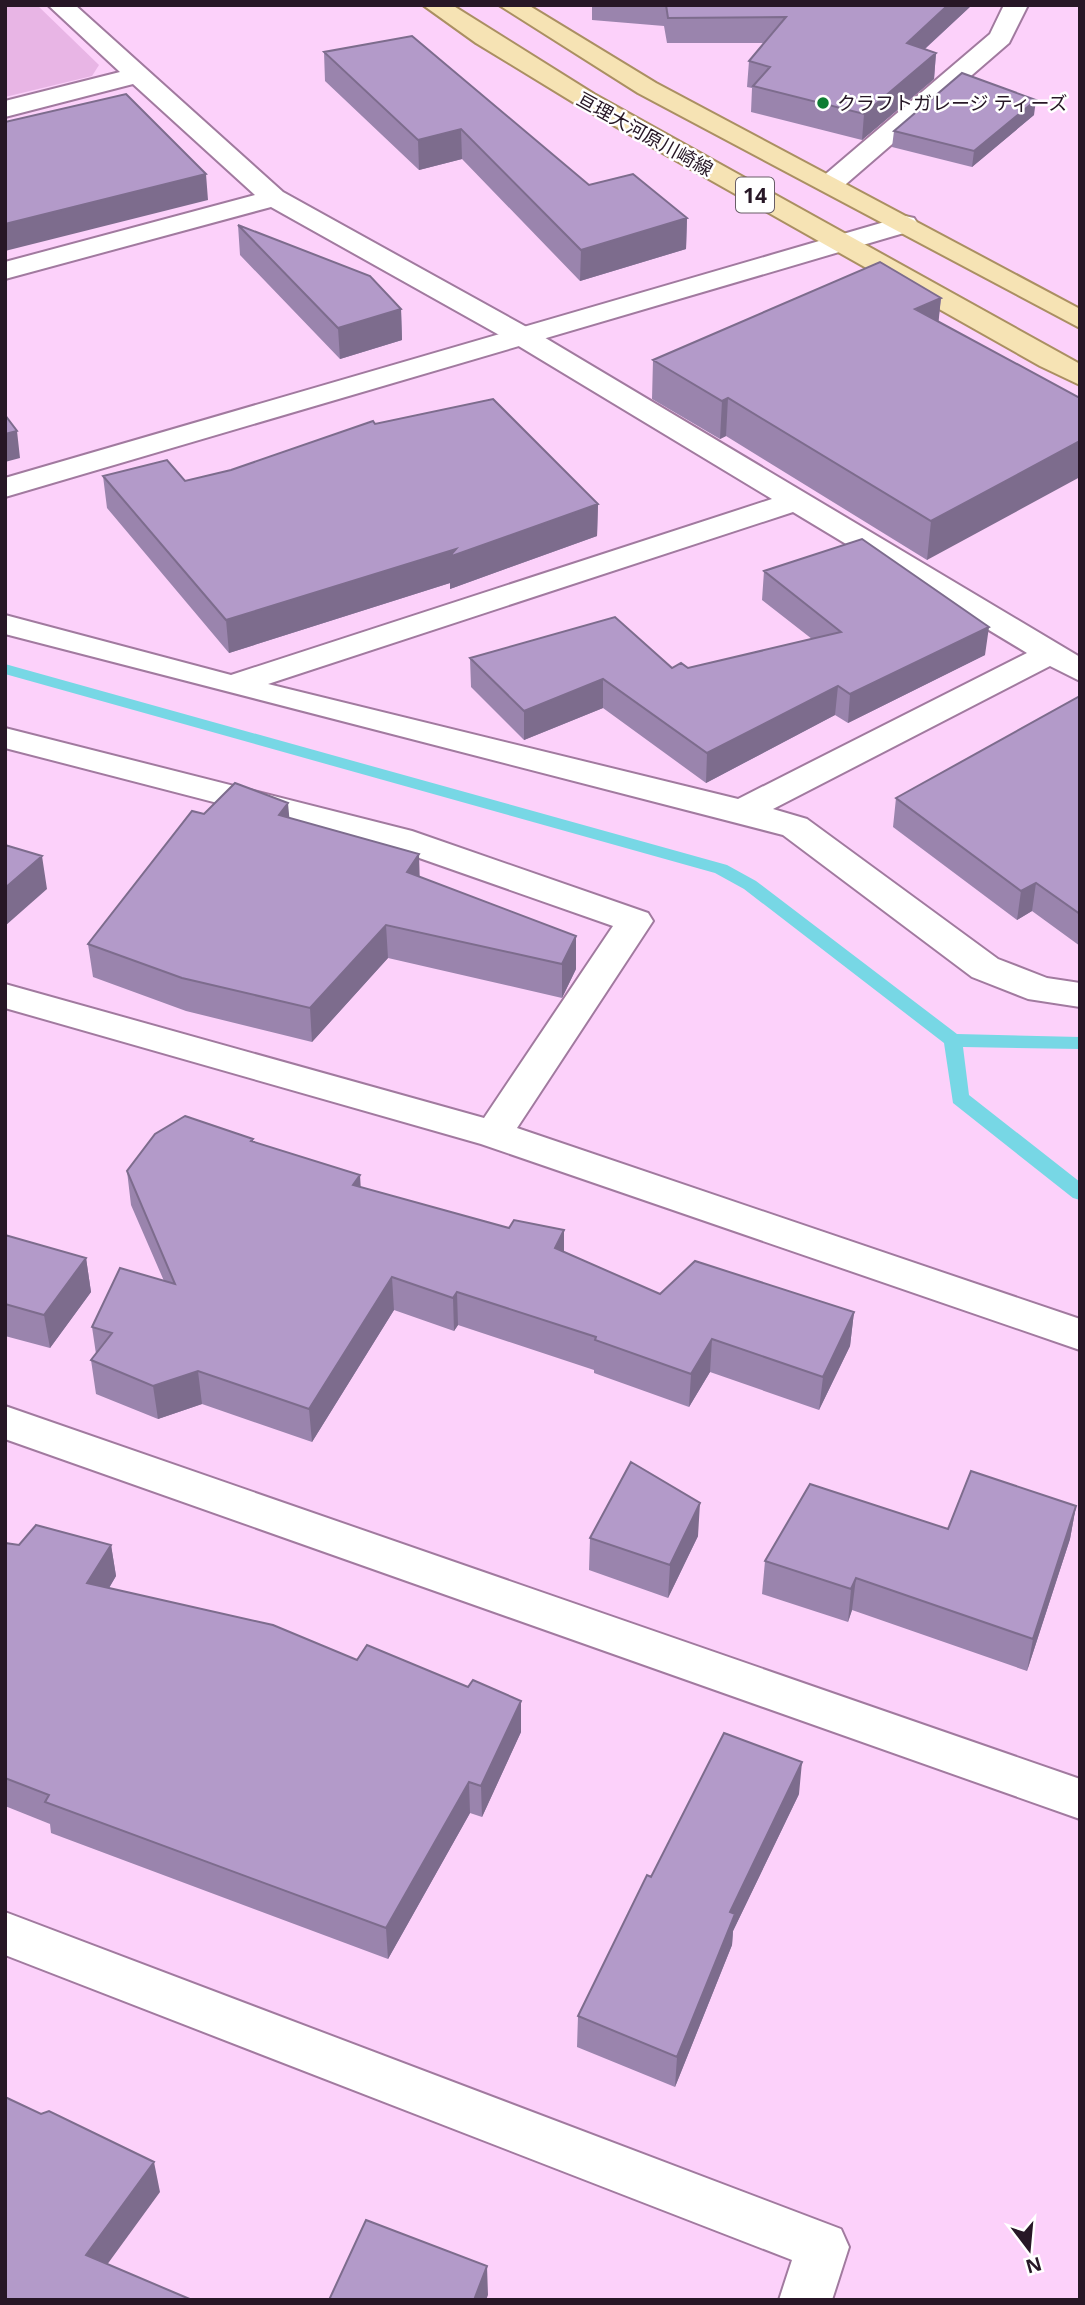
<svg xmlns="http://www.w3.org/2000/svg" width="1085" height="2305" viewBox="0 0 1085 2305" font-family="'Open Sans','Noto Sans JP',sans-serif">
<rect width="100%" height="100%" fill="#fcd1fa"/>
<path fill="#e8b5e5" d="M5,5H37L99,65L92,76L5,97Z"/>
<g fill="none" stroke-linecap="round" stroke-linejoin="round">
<path fill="#77d7e5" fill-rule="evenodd" d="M5,664L727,865L756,881L957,1034L1080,1037V1049L963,1047L969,1095L1080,1182V1200L1073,1198L953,1103L944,1043L744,889L715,873L5,674Z"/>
<g stroke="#a17a9f" stroke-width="4">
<path id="minor" d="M48,5H75L283,192L532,330L1080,657V681L1050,666L773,809L807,819L998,959L1047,978L1080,983V1007L1028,999L972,977L783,835L5,634V615L231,675L772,499L512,342L271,207L5,279V262L255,195L133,84L5,117V101L120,72ZM793,512L1027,653L738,799L268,684Z
M1004,5H1028L1009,43L839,190H821L817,184L821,178L990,34Z
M5,728L412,831L648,913L653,921L517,1128L1080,1319V1350L481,1144L5,1008V984L484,1118L613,926L388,847L5,748Z
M5,1406L1080,1779V1819L5,1439Z
M5,1912L841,2229L849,2247L832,2300H779L792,2260L5,1955Z"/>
</g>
<g stroke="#a17a9f" stroke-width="4">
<path id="tertiary" d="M905,216L914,218L918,224L914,230L5,497V478Z"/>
</g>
<g stroke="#aa8f62" stroke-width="4">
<path id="primary" d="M423,5H452L594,94L1080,364V385L1040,366L576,104L476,43Z
M499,5H528L656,83L1080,309V328L638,93Z"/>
</g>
<use href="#minor" fill="#fff" fill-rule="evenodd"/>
<use href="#tertiary" fill="#fff" fill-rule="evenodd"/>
<use href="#primary" fill="#f6e3b4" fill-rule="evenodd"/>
</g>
<path fill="#9a84ad" d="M592,5H972L925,49L936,53L934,79L862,140L751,112L752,88L747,87L749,61L765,43H667L664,26L592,20Z
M324,52L589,185L687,218L686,249L580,281L462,159L419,170L325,81Z
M1034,115L972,167L892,147L894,131Z
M238,225L401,309L402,340L340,359L240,255Z
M941,298L938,322L1080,398L927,560L726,436L720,439L652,399L653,360Z
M375,424L598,504L597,536L450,589V583L229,653L107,508L103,476L185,481L231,470Z
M764,571L985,655L848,723L835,715L706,783L603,708L524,740L471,687L470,658L688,668L812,639L762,600Z
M1080,696V946L1032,911L1017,920L893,827L896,798Z
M204,814L289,818L419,877L576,969L562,998L388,958L312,1042L186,1011L93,977L88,944Z
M253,1139V1142L361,1187L564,1252L660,1294L854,1312L850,1346L819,1410L710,1372L689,1407L594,1373V1370L458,1325L454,1331L394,1310L312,1442L202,1404L158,1419L96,1394L91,1360L96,1354L92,1327L164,1281L131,1205L127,1171Z
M5,1235L86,1258L91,1292L50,1348L5,1336Z
M1076,1506L1070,1539L1027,1671L852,1610L848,1622L762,1594L765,1561Z
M698,1536L668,1598L589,1570L590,1538Z
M5,1543L19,1545H111L116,1576L109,1588L357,1660L521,1701V1732L482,1817L470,1813L388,1959L51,1833L50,1824L5,1806Z
M799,1794L733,1931L732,1945L675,2087L577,2047L578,2016L651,1877Z"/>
<path fill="#7d6c8d" d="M948,5H972L904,68L907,43Z
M936,53L934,79L862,140L864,114Z
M1036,100L1034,115L972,167L974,151Z
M461,129L462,159L419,170L418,140Z
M206,174L208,200L5,251V224Z
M687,218L686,249L580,281L581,250Z
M941,298L937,336L915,309Z
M401,309L402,340L340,359L338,328Z
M728,398L726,436L720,439L722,401Z
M17,431L20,458L5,462V434Z
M1080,441V477L927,560L931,521Z
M598,504L597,536L450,589V583L229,653L226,620Z
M989,627L985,655L848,723L850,694Z
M603,679V708L524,740V711Z
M838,686L835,715L706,783L707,753Z
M288,803L291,836L279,815Z
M419,854L420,887L407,872Z
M42,856L47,889L5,926V888Z
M1036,883L1032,911L1017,920L1021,891Z
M386,925L388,958L312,1042L310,1008Z
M576,936V969L562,998V964Z
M360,1175L362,1208L353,1185Z
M564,1230V1263L555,1248Z
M86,1258L91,1292L50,1348L44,1315Z
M392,1277L394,1310L312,1442L309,1409Z
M457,1292L458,1325L454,1331L453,1298Z
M854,1312L850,1346L819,1410L823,1377Z
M712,1339L710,1372L689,1407L691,1374Z
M198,1371L202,1404L158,1419L153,1386Z
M700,1503L698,1536L668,1598L670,1565Z
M1076,1506L1070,1539L1027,1671L1033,1639Z
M111,1545L116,1576L93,1615L87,1583Z
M856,1578L852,1610L848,1622L851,1589Z
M521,1701V1732L482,1817L481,1786Z
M802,1762L799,1794L733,1931L732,1945L675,2087L677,2057L730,1912Z
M469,1782L470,1813L388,1959L386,1928Z
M154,2162L160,2192L93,2284L86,2255Z
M487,2266L488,2295L486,2300H474Z"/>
<path fill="#b39ac9" stroke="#7d6c8d" stroke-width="2" d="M666,5H948L907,43L936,53L864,114L753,86L770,67L749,61L786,17L668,18Z
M412,36L589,185L633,174L687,218L581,250L461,129L418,140L324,52Z
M962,73L1036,100L974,151L894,131Z
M126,94L206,174L5,224V122Z
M238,225L370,276L401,309L338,328Z
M880,262L941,298L915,309L1080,398V441L931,521L728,398L722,401L653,360Z
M493,399L598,504L449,557L456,549L226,620L103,476L167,460L185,481L231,470L373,421L375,424Z
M5,415L17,431L5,434Z
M862,539L989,627L850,694L838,686L707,753L603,679L524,711L470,658L615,617L672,668L681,663L688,668L841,632L764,571Z
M1080,696V914L1036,883L1021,891L896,798Z
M235,783L288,803L279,815L419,854L407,872L576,936L562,964L386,925L310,1008L182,978L88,944L192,811L204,814Z
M5,845L42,856L5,888Z
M185,1116L253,1139L251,1141L360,1175L353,1185L509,1228L514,1220L564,1230L555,1248L660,1294L695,1261L854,1312L823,1377L712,1339L691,1374L595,1340L596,1337L457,1292L453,1298L392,1277L309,1409L198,1371L153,1386L91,1360L112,1333L92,1327L120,1268L175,1284L127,1171L155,1134Z
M5,1235L86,1258L44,1315L5,1304Z
M631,1462L700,1503L670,1565L590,1538Z
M971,1471L1076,1506L1033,1639L856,1578L851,1589L765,1561L810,1484L948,1529Z
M36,1525L111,1545L87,1583L273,1625L357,1660L367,1645L468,1687L473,1680L521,1701L481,1786L469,1782L386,1928L45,1802L49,1795L5,1778V1543L19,1545Z
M724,1733L802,1762L730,1912L735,1914L677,2057L578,2016L647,1875L651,1877Z
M5,2097L41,2114L49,2111L154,2162L86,2255L192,2300H5Z
M366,2220L487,2266L474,2300H329Z"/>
<circle fill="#0d7d33" stroke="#fff" stroke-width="2.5" cx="823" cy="103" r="7"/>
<g text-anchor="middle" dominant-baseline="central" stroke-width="5" stroke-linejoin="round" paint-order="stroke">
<g font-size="19" fill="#271726" stroke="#fff" text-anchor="start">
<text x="837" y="103">クラフトガレージ ティーズ</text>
</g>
<g font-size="19" fill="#271726" stroke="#fff">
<text transform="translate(645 134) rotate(29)">亘理大河原川崎線</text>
</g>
<rect fill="#fff" stroke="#685d67" stroke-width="2" x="736" y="177.5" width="38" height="35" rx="5"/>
<g font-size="21" font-weight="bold" fill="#271726">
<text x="755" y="195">14</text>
</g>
</g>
<rect width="1085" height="2305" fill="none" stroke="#271726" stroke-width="14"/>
<g transform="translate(1029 2249) rotate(164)" stroke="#ffffff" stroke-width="5" paint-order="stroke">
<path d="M0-5L12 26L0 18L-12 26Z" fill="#271726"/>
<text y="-10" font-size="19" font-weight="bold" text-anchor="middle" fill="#271726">N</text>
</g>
</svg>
